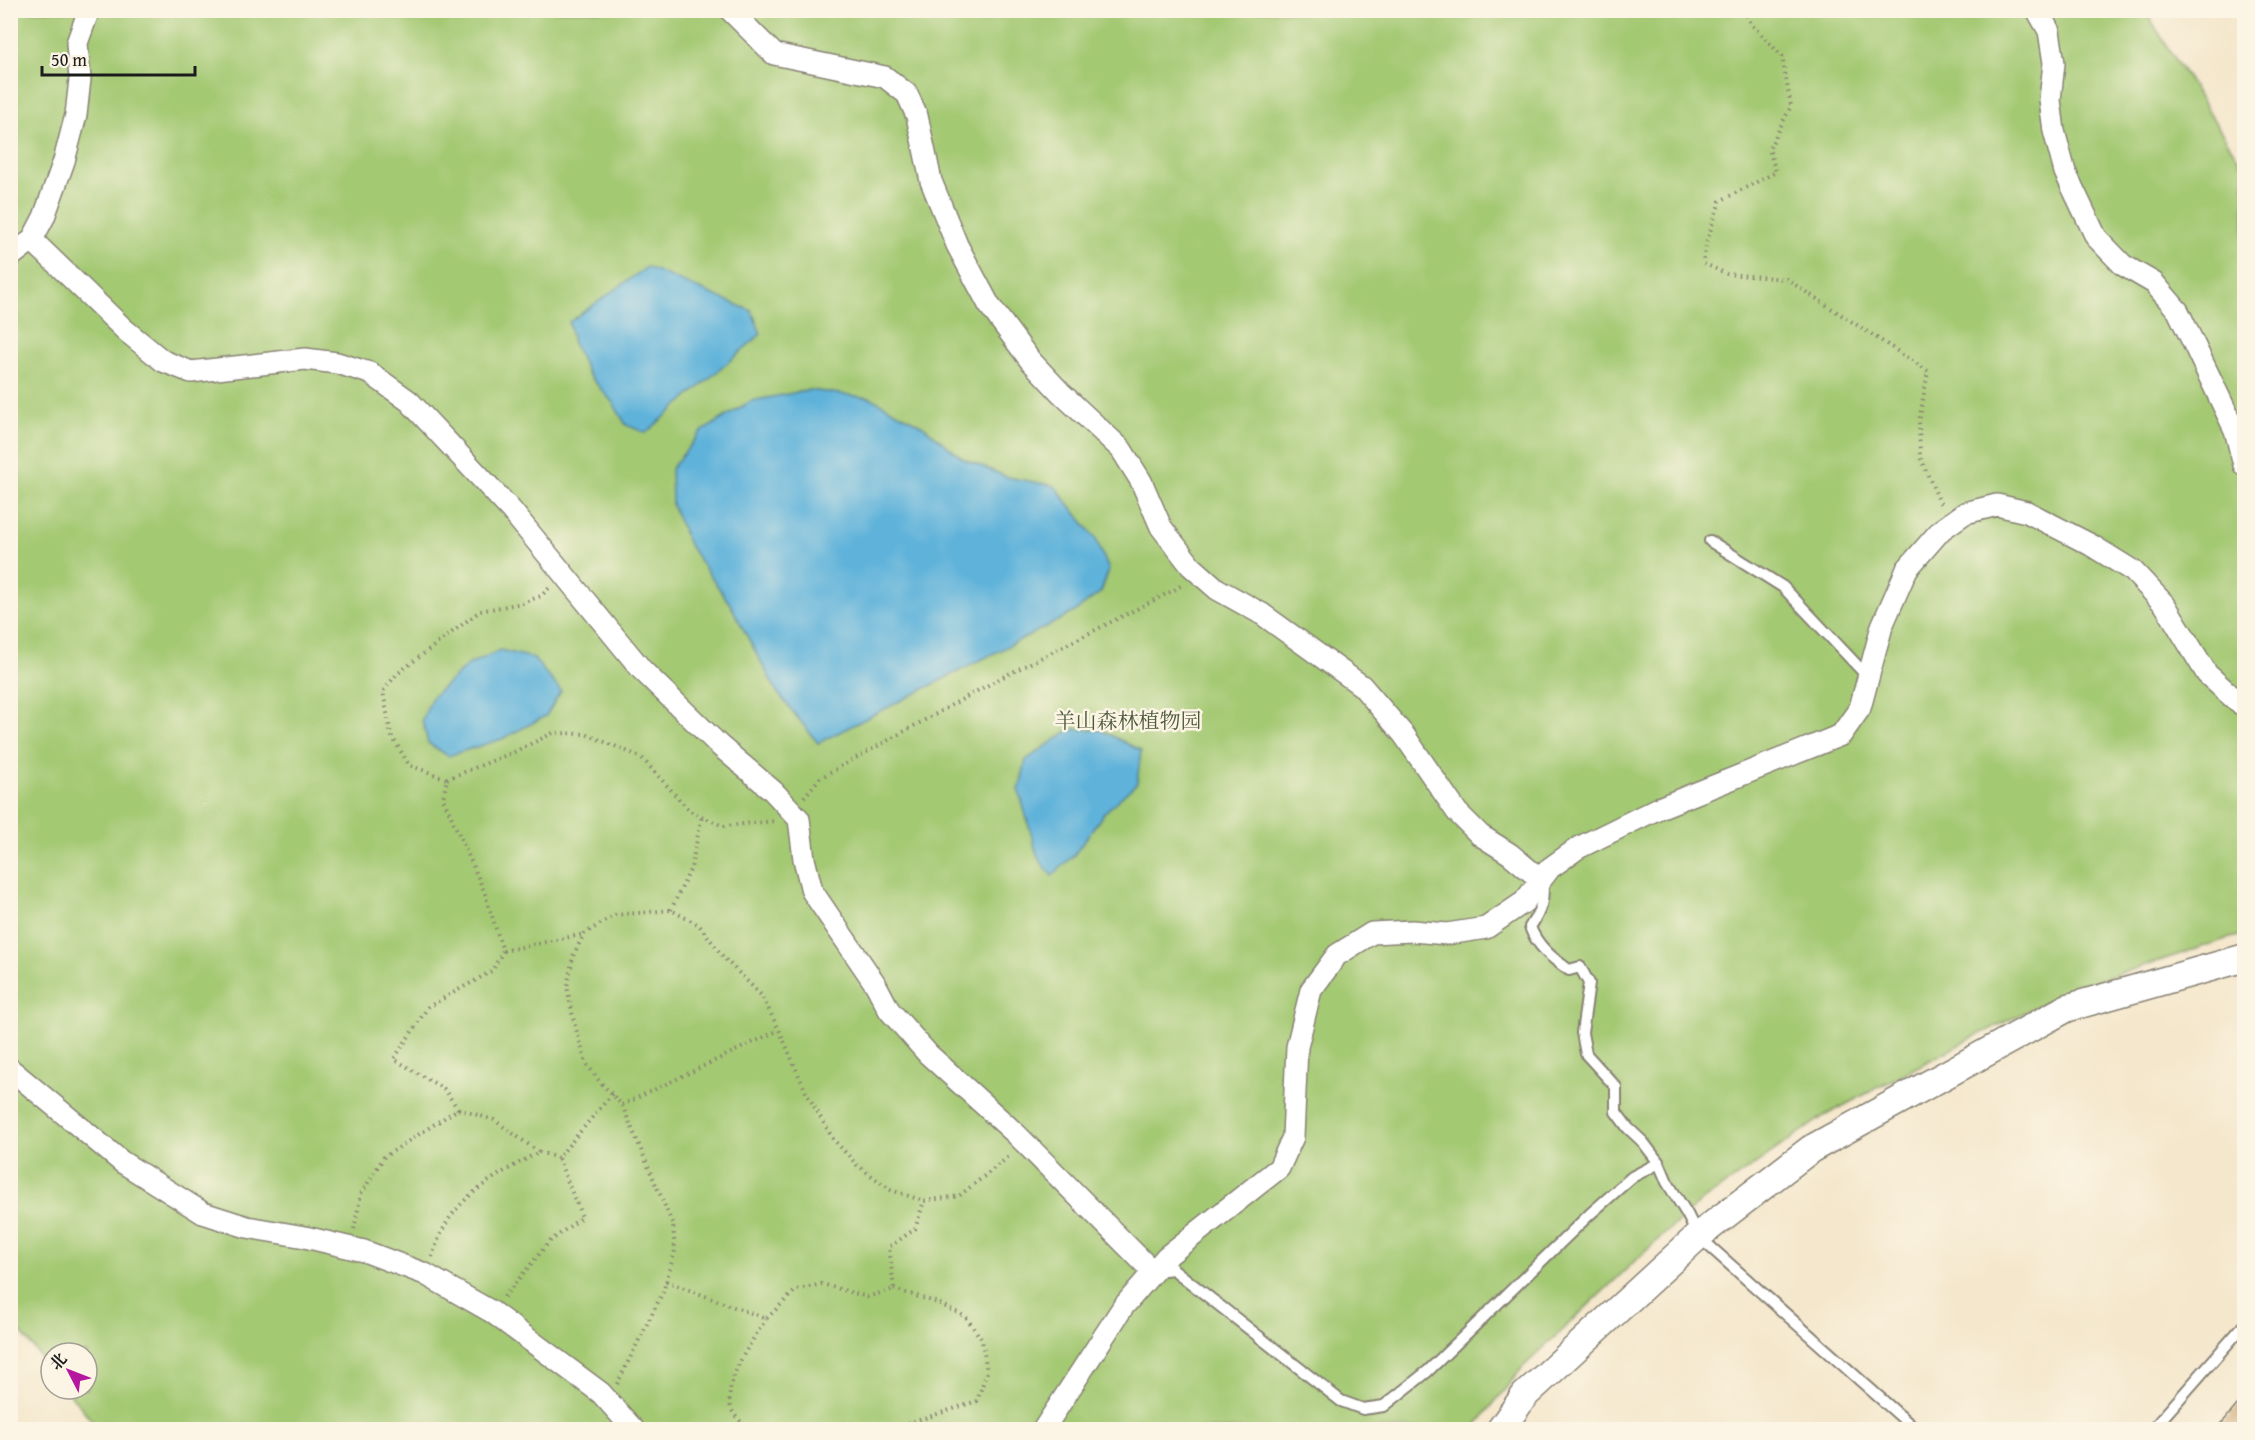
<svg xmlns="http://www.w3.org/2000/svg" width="2255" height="1440" viewBox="0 0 2255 1440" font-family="'Gentium Book Plus','Noto Serif SC',serif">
<rect width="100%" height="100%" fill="#fcf5e5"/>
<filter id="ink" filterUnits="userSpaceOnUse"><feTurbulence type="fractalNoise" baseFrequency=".0167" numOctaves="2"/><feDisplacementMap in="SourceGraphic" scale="12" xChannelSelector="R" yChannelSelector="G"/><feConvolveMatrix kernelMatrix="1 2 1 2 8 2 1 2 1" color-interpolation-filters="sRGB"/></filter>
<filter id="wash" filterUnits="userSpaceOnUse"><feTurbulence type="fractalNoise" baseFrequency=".008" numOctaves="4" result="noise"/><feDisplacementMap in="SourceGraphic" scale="24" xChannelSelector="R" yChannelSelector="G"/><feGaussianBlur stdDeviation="1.35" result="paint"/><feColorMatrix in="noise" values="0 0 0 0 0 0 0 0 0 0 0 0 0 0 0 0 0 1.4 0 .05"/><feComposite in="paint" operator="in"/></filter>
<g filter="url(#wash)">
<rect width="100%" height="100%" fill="#f4e7cc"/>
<path fill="#a4c973" stroke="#607248" stroke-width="1.5" d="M10,11H2145L2244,168V935L2226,939L2073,989L1972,1038L1824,1116L1702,1201L1653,1244L1523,1367L1473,1429H99L66,1389H87V1353H51V1370L11,1320Z"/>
<path fill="#5eb2da" stroke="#3d677b" stroke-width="1.5" d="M647,267L752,311L761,334L646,433L626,425L613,403L589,375L573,343L569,322Z
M809,390L871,398L923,426L962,458L1007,477L1055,486L1096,539L1109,570L1101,592L1073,613L818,743L777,692L730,604L690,547L672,505L671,469L701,432L751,401Z
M500,650L533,658L561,691L546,716L502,739L448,756L428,743L422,720L432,697L468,665Z
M1071,729L1101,730L1141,751L1137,783L1104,813L1074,855L1052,876L1038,858L1019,791L1026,760Z"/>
<g id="blocks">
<path fill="#c7a06b" d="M2244,1397V1430H2216Z"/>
</g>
</g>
<g filter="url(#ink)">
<use href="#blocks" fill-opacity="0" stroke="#888274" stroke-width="1.5"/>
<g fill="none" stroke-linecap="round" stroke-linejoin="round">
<g stroke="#888274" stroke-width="14">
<path id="service" d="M1710,541L1783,587L1868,677
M1542,882C1545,900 1540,912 1530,927C1537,946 1553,959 1569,970L1580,967L1589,983L1582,1033L1586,1054L1616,1087V1112L1628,1128L1643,1142L1659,1163L1667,1182L1687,1214L1698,1236L1916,1430
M1156,1271L1173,1269L1341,1401L1363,1409L1384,1406L1428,1371L1590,1214L1632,1177L1659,1163
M2152,1430L2244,1325"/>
</g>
<g stroke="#888274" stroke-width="24">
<path id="minor" d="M730,10L774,54L885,77L907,94L917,116L931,181L957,245L989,305L1030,360L1061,393L1121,449L1141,481L1161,527L1191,566L1217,589L1262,614L1362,686L1404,735L1457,812L1480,835L1510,854L1541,880
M2037,10L2049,31L2054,63L2050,100L2054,131L2065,172L2096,237L2123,265L2154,283L2178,311L2235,430L2244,465
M32,240L125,330L163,361L191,372L305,359L337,363L370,373L409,401L511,510L642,670L720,746L773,791L799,819L804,859L812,891L876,985L889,1010L928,1054L1016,1134L1153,1272
M10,257L32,240L44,217L64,161L76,115L80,79L77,43L89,10
M10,1069L122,1162L203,1213L247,1227L305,1237L364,1251L425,1274L492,1312L601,1393L634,1430
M1043,1430L1123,1307L1166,1257L1279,1168L1293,1137L1297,1047L1311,990L1337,955L1372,933L1412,931L1447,934L1486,928L1524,902L1550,868L1578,848L1659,808L1841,735L1860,708L1882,626L1907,569L1941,530L1965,513L1997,505L2027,512L2091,545L2133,571L2165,605L2207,674L2239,703L2244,705"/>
</g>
<g stroke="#888274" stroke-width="30">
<path id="tertiary" d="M1500,1430L1525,1395L1698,1236L1811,1149L2067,1008L2244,958"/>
</g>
<path stroke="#888274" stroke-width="4" stroke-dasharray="1.5 4.5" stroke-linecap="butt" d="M1744,10L1752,25L1782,56L1791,106L1769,149L1776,172L1720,201L1706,244L1703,263L1727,274L1786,279L1928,371L1919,422L1920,457L1941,505
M447,779L514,752L553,733L586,734L641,757L690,811L723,826L775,821
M804,797L820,778L997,680L1176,589L1183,584
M671,910L691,868L702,816
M503,951L584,934
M622,1105L779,1030
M458,1109L444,1089L394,1059L428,1007L492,971L503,951L484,891L443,798L447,779L409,765L391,735L383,691L397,674L480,611L522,603L541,596L550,587
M539,1152L558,1158L612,1094
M354,1229L361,1194L384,1157L458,1109L494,1120L539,1152C510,1168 476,1185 455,1211C444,1224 437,1241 432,1257
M666,1281L766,1319L796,1290L822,1284L867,1297L894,1289L889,1247L915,1229L924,1201
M894,1289L938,1303L966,1317L982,1340L987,1372L977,1401L907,1424L901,1430
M504,1297L549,1242L582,1217L558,1158
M617,1384L663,1292L675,1251L673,1225L622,1105L600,1082L586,1063L574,1022L567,987L573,956L584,934L615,915L671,910L699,925L725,959L762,996L779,1030L806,1092L833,1139L857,1165L891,1190L924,1201L959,1196L1011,1155
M749,1430C743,1424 733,1415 731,1408C723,1379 752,1342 766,1319"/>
<use href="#service" stroke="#fff" stroke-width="10"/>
<use href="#minor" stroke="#fff" stroke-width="21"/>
<use href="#tertiary" stroke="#fff" stroke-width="27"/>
</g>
</g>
<g text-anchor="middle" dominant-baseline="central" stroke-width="5" stroke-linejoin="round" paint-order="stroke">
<g font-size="21" fill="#4c593a" stroke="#fcf5e5">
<text x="1128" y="720">羊山森林植物园</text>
</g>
</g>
<rect width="2255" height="1440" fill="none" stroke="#fcf5e5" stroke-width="36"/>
<g transform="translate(69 1371) rotate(312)"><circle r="28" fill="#fcf5e5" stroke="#a29e95" stroke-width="1.5"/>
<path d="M0-4.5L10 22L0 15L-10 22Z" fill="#b5179e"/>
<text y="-9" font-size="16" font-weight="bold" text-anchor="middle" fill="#1c1c1c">北</text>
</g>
<path d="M42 66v9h153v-9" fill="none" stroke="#1c1c1c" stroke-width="3"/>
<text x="51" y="66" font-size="18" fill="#1c1c1c" stroke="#fcf5e5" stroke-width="4.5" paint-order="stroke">50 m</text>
</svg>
